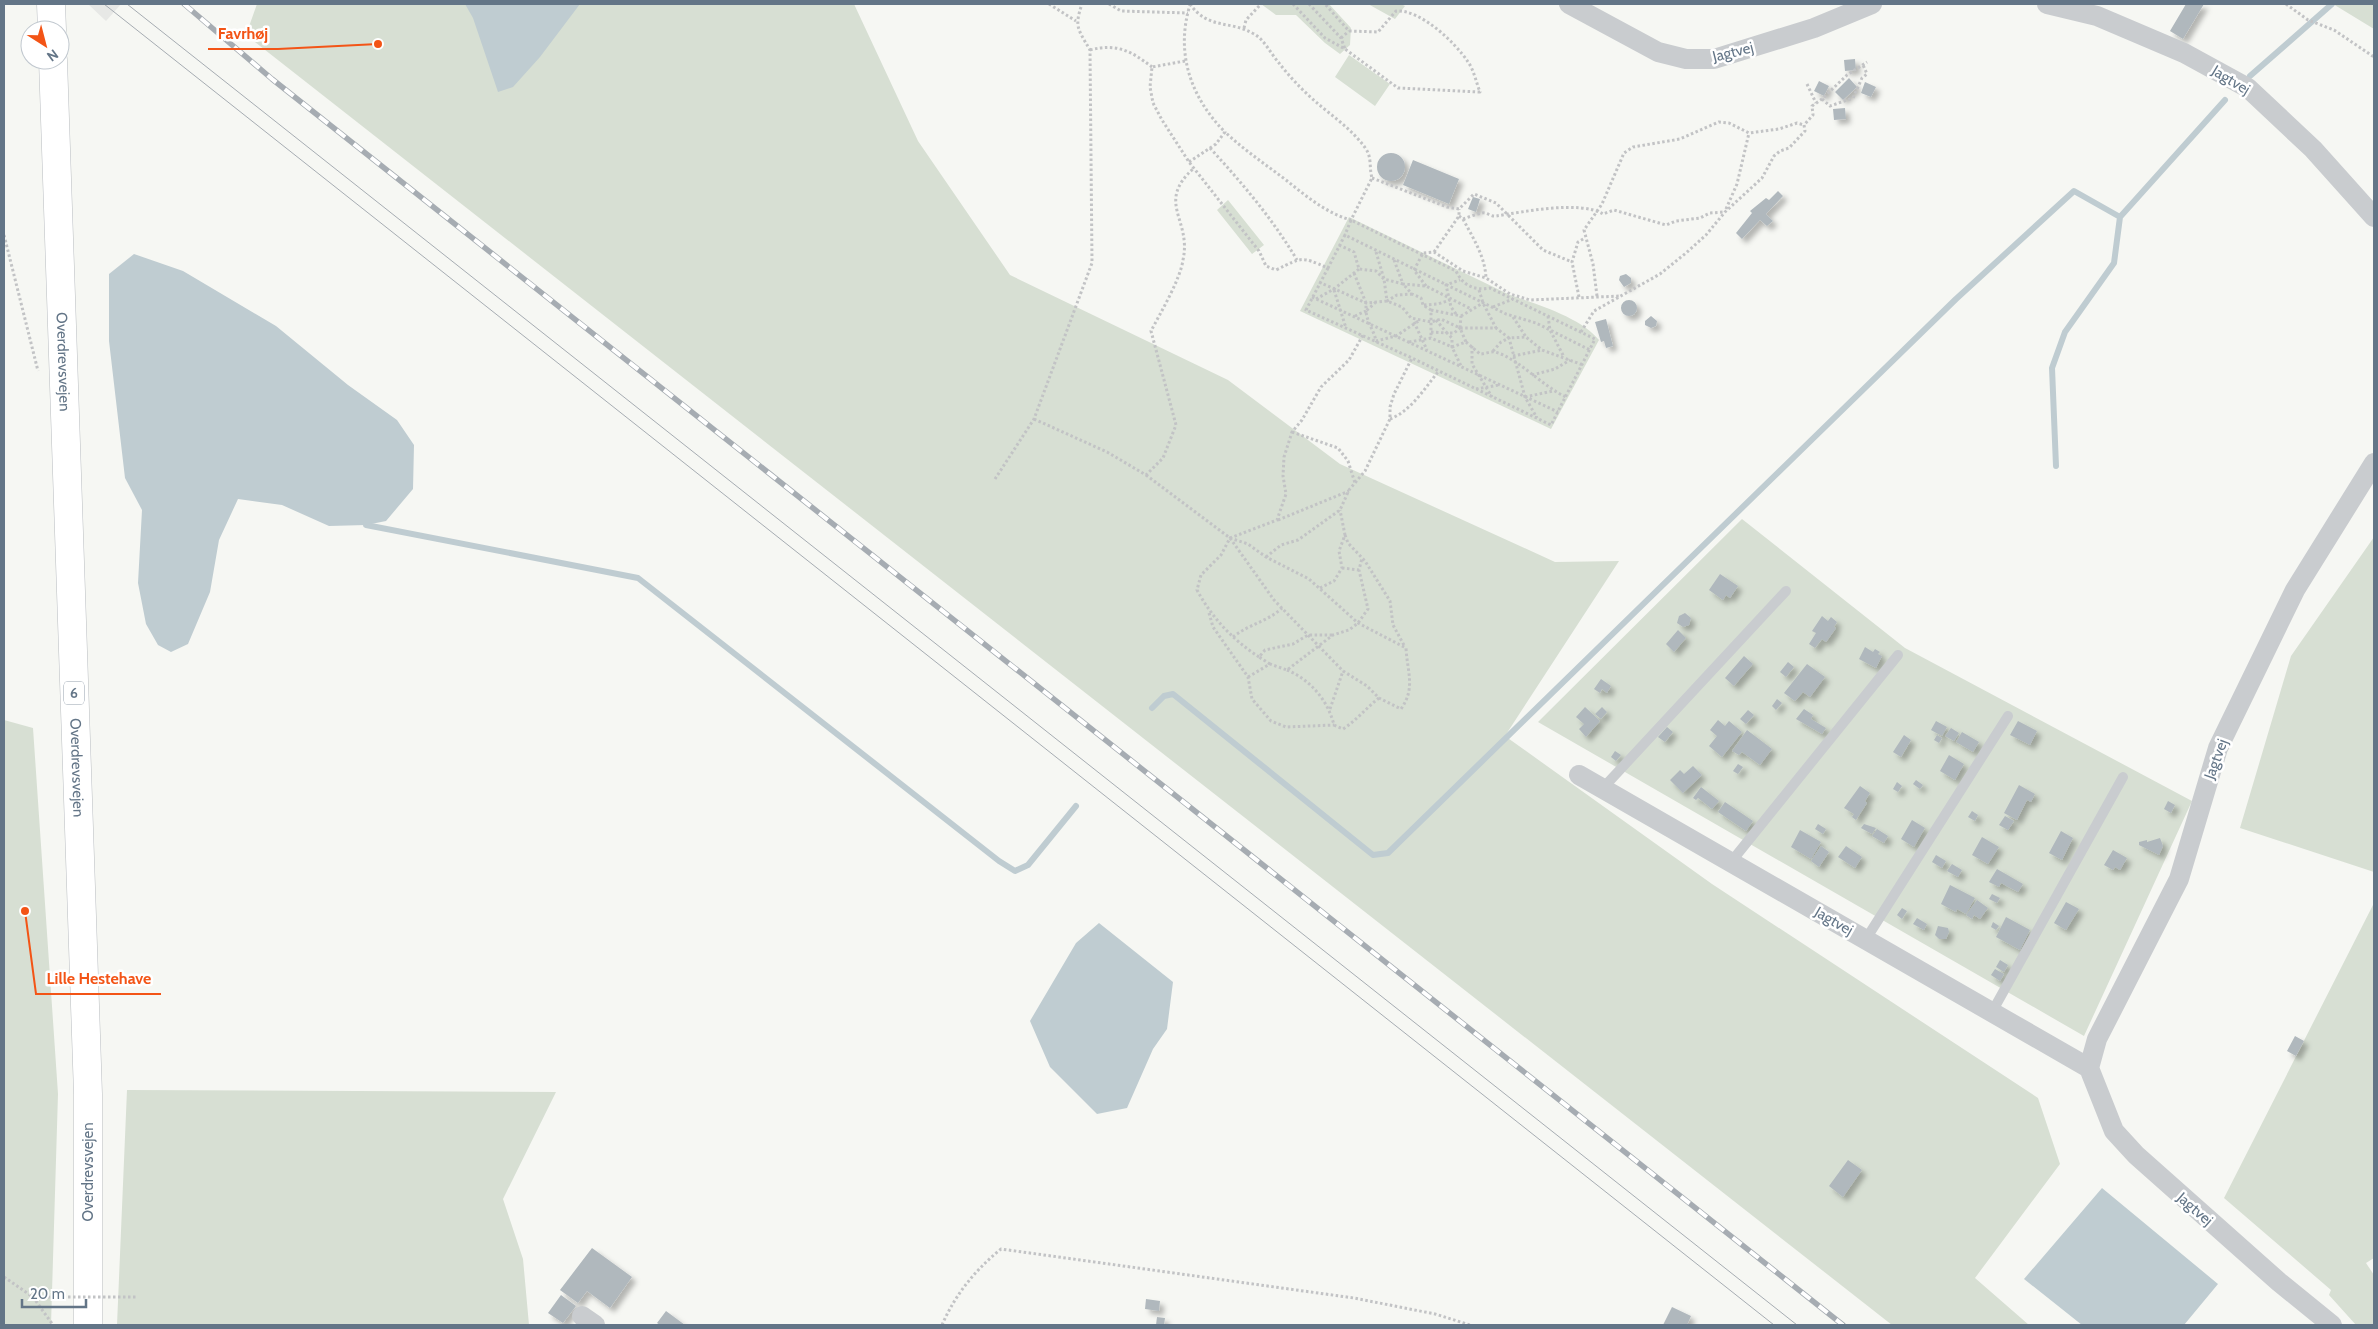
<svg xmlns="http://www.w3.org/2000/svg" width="2378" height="1329" viewBox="0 0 2378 1329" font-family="Cabin,sans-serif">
<defs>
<filter id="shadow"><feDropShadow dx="4.5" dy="4.5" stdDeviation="2.5" flood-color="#0004"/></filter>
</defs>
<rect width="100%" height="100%" fill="#f6f7f3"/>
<path fill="#e7e8e6" d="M88,4H121L106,21Z"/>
<path fill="#d7dfd3" d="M257,4H854L918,141L1010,275L1228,380L1340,464L1555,562L1619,561L1505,736L1712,884L2038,1098L2060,1164L1975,1278L2029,1325H1892L246,35Z
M1261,4H1329L1351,28L1350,45L1340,54L1325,43L1296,15H1276Z
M1368,4H1401L1405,6L1395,19Z
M2333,4H2374V29Z
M1349,55L1390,84L1375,106L1335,77Z
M1228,200L1264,245L1252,254L1217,210Z
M1349,217L1510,295C1537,304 1582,318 1599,340L1551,429L1300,311Z
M1742,519L1905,648L2192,801L2084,1036L1538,722Z
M2374,537V872L2240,828L2291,656Z
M4,720L33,728L58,1094L51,1325H4Z
M2374,903V1258L2366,1263L2374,1275V1325H2356L2329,1295L2331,1290L2224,1198Z
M127,1090L556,1092L503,1199L523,1259L529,1325H117Z"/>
<path fill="#bfccd1" d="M465,4H580L540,57L513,87L498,92L473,18Z
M134,254L183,271L276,326L348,385L397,420L414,445L413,489L386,521L366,525L329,526L282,505L238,499L219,540L210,592L188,644L171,652L158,645L146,624L138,583L142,510L125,478L109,341V274Z
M1099,923L1173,982L1167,1029L1153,1049L1127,1108L1097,1114L1050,1067L1030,1021L1076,943Z
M2102,1188L2218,1284L2184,1325H2082L2024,1279Z"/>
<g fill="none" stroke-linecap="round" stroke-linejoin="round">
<path stroke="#bfccd1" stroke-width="6" d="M2250,76L2332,4
M2056,466L2052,368L2065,332L2114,263L2120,217
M366,525L638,578L999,861L1015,871L1028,865L1076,806
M1152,708L1164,696L1173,694L1373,855L1388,853L1956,299L2074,191L2120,217L2225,100"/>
</g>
<path fill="#b0b8bd" filter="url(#shadow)" d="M2186,4H2204L2183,39L2170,31Z
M1855,59L1856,70L1845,71L1844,60Z
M1849,78L1857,87L1843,100L1835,92Z
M1819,81L1829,86L1824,96L1814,91Z
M1865,82L1876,87L1871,97L1861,93Z
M1845,108L1846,119L1834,120L1833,109Z
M1377 167a14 14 0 1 1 28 0a14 14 0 1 1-28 0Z
M1413,160L1459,179L1449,204L1403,185Z
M1778,191L1783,196L1766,214L1773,221L1767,226L1760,220L1742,239L1736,233L1752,213L1750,211L1766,198L1769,200Z
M1473,197L1480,199L1476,212L1468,209Z
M1626,274L1631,278V283L1624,287L1619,280L1620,276Z
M1621 308a8 8 0 1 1 16 0a8 8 0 1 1-16 0Z
M1651,316L1657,321L1656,326L1651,328L1645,325V321Z
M1606,319L1613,346L1606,348L1604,341L1601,342L1595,322Z
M1720,574L1738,586L1730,598L1726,595L1723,600L1709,590Z
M1685,613L1691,618L1689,625L1683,627L1677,623L1679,616Z
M1822,616L1828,621L1831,617L1837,622L1834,627L1836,628L1826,642L1822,639L1815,648L1809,644L1816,633L1812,631Z
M1678,630L1686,638L1674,652L1666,644Z
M1865,647L1873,652L1875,649L1880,652L1878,654L1882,656L1876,668L1859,659Z
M1744,656L1753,664L1734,686L1725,678Z
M1788,662L1794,667L1786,677L1780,672Z
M1807,664L1825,677L1810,697L1803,692L1795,701L1784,693Z
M1601,679L1611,686L1607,693L1602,689L1600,693L1594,689Z
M1777,699L1782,703L1776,710L1772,706Z
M1585,707L1600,721L1586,737L1579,729L1584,724L1576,717Z
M1602,707L1607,712L1601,719L1595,714Z
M1804,709L1813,715L1811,719L1826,728L1822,734L1796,719Z
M1748,710L1754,715L1746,724L1740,719Z
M1718,720L1725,726L1729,721L1742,732L1722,757L1709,746L1717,736L1710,730Z
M1936,721L1947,727L1942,736L1931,730Z
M2018,721L2037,731L2030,745L2010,735Z
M1667,727L1673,732L1665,742L1658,737Z
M1951,728L1959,733L1954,741L1945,736Z
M1747,730L1772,749L1760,765L1742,752L1739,755L1732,751Z
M1962,732L1979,742L1973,752L1956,742Z
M1904,735L1911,740L1901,757L1893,752Z
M1937,735L1942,738L1939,743L1934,740Z
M1615,751L1621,755L1616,761L1611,757Z
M1949,755L1964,764L1955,780L1940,771Z
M1738,764L1743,767L1738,774L1733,771Z
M1693,766L1702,775L1683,793L1670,780L1680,770L1684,774Z
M1916,780L1923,785L1920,789L1913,784Z
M1897,782L1902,786L1898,792L1893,789Z
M2019,785L2035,794L2031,802L2027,800L2017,820L2004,813Z
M1860,786L1870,793L1865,801L1867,803L1856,820L1852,817L1854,814L1844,808Z
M1701,787L1719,801L1712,809L1698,798L1696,800L1693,798Z
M2168,801L2175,805L2171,813L2164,809Z
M1725,802L1753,821L1746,831L1718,812Z
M1972,811L1978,815L1975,821L1968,817Z
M2005,816L2014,821L2008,830L1999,825Z
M1912,820L1925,828L1914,847L1901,839Z
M1818,824L1826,829L1823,834L1815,829Z
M1864,824L1876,828L1872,834L1861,828Z
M1877,829L1888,836L1884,843L1872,836Z
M1800,830L1821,842L1811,859L1791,847Z
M2061,831L2073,838L2062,860L2049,853Z
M1982,837L1999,847L1988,864L1972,855Z
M2160,838L2163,846L2159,855L2139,845V842L2147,840V842Z
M1821,846L1829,852L1819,867L1811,861Z
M1846,846L1862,857L1855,868L1838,857Z
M2113,850L2127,858L2120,870L2115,867L2113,870L2104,865Z
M1936,855L1946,861L1942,868L1932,862Z
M1952,864L1962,870L1958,877L1947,871Z
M1997,869L2023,884L2018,892L2001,883L1999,887L1989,882Z
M1950,885L1975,898L1966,914L1957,909L1956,912L1941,904Z
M1992,894L2000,898L1997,903L1989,899Z
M1977,900L1988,908L1980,919L1974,915L1972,919L1966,915Z
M2066,902L2079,909L2066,930L2054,923Z
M1902,908L1907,911L1902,919L1897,915Z
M2006,917L2030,930L2020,950L1996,937Z
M1917,918L1927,924L1924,930L1913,924Z
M1993,922L1999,926L1996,930L1991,927Z
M1938,926L1948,928L1949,932L1946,939H1939L1935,935Z
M2000,960L2008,965L2004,972L1996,967Z
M1995,969L2004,974L2000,981L1991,975Z
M2295,1036L2304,1041L2296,1056L2287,1051Z
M1848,1160L1862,1170L1843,1197L1829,1186Z
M592,1248L632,1277L610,1308L587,1291L578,1303L560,1290Z
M561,1295L576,1306L563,1323L548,1313Z
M1146,1299L1160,1301L1159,1311L1145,1309Z
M1672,1307L1691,1316L1687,1325H1663Z
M666,1311L685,1325H660L657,1323Z
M1157,1317L1165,1318L1164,1325H1156Z"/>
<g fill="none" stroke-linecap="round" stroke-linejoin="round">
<g stroke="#b9bdc1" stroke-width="29">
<g id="primary">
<path d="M51,4L52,30"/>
<path id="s1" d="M53,60L88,1094V1325"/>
</g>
</g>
<path stroke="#c2c3c5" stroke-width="3" stroke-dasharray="2.5 2.5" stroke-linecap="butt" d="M1049,4L1076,21
M1109,4L1121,11L1188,13
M1190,4C1208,30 1231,20 1254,34C1264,39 1271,54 1279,63C1289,76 1302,90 1316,102C1332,116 1353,130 1366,149C1372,158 1369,168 1372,178L1351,220C1326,213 1306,196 1286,180C1265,164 1244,150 1225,132
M1293,4L1325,38L1345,49L1398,88L1480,92C1476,82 1474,70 1468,62C1456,43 1420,9 1396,11L1378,32L1349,31L1325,4
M1309,4L1341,38L1345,49
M2286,4L2308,20L2334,30L2374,57
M1244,28L1246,20L1261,4
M1341,38L1349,31
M1090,50C1117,43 1131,51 1152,67
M1185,61L1152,67L1150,87L1153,103L1162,120L1189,162L1259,251L1266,266L1276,270C1303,257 1300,256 1328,268L1345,235L1506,314L1536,323L1590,350
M1807,84L1816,103
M1822,99L1830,106L1853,98L1862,78L1867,74L1863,65
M1210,148C1242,183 1272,218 1297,260
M1189,162L1216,144L1225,132C1191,98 1175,53 1190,5
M1372,178L1447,207L1459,209L1474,194L1496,203L1543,250L1572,262
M1726,209L1737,184L1749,133
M1459,216L1463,219C1469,217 1476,214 1482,213C1487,212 1491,217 1496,216C1523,212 1580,200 1603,214L1614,210L1666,225L1676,221L1700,218L1710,213L1724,212
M1463,219C1473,238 1485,256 1486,278
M4,235L38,371
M1339,245L1354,252L1359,269L1376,271L1384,279L1403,284L1412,294L1421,298L1423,305L1431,310V338
M1376,252L1384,279L1387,301L1397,295L1412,294
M1434,252L1459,216V209
M1394,260L1403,284L1426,286L1471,309
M1328,268L1306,310L1412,358L1551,425L1595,339L1490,288C1475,291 1463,286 1456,271L1351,220L1345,235
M1354,273L1366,303V311L1355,316
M1319,282L1366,303L1387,301L1402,307L1411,318L1431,322L1441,319L1460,328H1496L1509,338L1526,337L1542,350L1583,365
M1426,286L1414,270L1423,253L1434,252L1463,271L1486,278L1510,294L1530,300L1621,296
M1334,290L1346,328
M1479,290L1483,303L1496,328
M1597,296L1593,264L1584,230L1602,204L1624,153L1633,147L1680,139L1719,122L1729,123L1749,133L1779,129L1797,123L1804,125
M1312,297L1558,412
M1579,297L1572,262L1578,242L1585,238
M1316,299L1334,289L1359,269
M1376,302L1366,311C1367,323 1374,330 1376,341L1396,336L1420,320
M1424,305L1438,304L1450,300
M1493,307L1513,299
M1431,310L1461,316L1460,328L1466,342
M1456,314L1451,307L1446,285L1460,280
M1461,316L1483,303
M1548,316L1550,330L1564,357
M1513,317L1526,337
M1436,320L1447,333H1454L1460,328
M1414,322L1427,350
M1431,332L1447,333L1452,338V347L1461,366
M1581,332L1594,311L1660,274L1686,253L1706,235L1725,212L1762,178L1774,156L1780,151L1789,148L1805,131L1804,125L1813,115L1812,106L1822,99L1847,75L1867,62
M1409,342L1431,338L1452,347L1466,342L1480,354C1485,354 1491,351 1495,352C1518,358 1542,386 1566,397
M1472,346V364L1492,397
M1493,351L1501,342L1509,338L1525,397L1537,418
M1513,356L1542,350
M1532,375L1555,369L1570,360
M1476,389L1499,385
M1525,397L1553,391
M1034,419L1107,452L1146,475L1163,458L1176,425L1151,331C1161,312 1180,280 1183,260C1192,219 1155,203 1194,168
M1390,419C1411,411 1424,389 1438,372
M1292,432L1338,448L1348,461L1355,483
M1146,475L1230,538L1274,600L1343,671L1367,686L1379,698L1401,709C1416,688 1407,671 1406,648L1358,623L1309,579L1266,557L1248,544L1230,538
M995,479L1034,419L1092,263L1090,50C1078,29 1074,27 1082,4
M1278,520L1349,491
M1345,535L1348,543L1365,561L1390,601L1393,625L1405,647
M1266,557L1281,545L1298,540L1340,510L1349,490L1365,471L1376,448L1390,419V407L1394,394L1412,358
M1342,568L1359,570
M1320,588L1334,581L1342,568L1339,551L1345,535L1340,510
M1209,613L1213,627L1248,677L1252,699L1271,721L1286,727L1334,725
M1233,637C1249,624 1267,622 1282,608
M1259,657C1233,640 1212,618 1197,590L1201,575L1221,555L1230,538L1277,520L1286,494L1283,476L1284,457L1292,432L1302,420L1321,387L1349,360L1363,335
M1270,664L1259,657L1265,650L1293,644L1308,635H1333
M1287,670C1311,680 1328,701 1334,725L1343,729C1357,720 1366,708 1379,698
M1248,677L1270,664L1287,670L1333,635L1349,630L1358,623L1368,609L1359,570L1362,558
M1330,709L1343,671
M4,1277L33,1297L53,1325
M942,1325C955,1295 975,1270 1001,1249L1354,1298L1435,1314L1470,1325"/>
<path stroke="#c9cccf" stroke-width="10" d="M1603,788L1786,591
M1731,862L1898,655
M1866,939L2008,716
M1992,1012L2123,777"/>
<path stroke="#c9cccf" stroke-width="20" d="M1569,4L1658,52L1686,59H1714L1814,28L1872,4
M2047,4L2097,16L2184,53L2248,88L2313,149L2374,217
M1579,775L2089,1068L2114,1131L2136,1155L2279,1282L2332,1325
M2089,1068L2097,1039L2179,879L2218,748L2295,590L2374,463
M582,1316L595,1325"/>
<use href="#primary" stroke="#fff" stroke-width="28"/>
<path stroke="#a6acb2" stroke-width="1" d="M104,4L1774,1325
M127,4L1797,1325"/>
<g stroke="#a6acb2" stroke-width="5.5">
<path id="rail" d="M184,4L272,79L1843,1325"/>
</g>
<use href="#rail" stroke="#fff" stroke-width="4" stroke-dasharray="11" stroke-linecap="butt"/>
<path stroke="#c2c3c5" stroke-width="3" stroke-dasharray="2.5 2.5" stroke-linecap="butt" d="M33,1297H138"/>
</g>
<g text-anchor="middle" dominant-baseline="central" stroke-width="5" stroke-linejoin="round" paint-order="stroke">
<rect fill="#fff" stroke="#929eab" stroke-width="1" x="64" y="681.5" width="20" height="23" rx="4"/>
<g font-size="14" font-weight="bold" fill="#637587">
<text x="74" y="693">6</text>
</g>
<g font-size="15" fill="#637587" stroke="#fff">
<text transform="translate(1733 52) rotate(-14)">Jagtvej</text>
<text transform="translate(2231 80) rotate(31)">Jagtvej</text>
<text stroke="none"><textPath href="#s1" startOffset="302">Overdrevsvejen</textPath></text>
<text transform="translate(2216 759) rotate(-70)">Jagtvej</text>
<text stroke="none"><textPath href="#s1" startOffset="708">Overdrevsvejen</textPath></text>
<text transform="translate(1834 921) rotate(30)">Jagtvej</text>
<text transform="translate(88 1172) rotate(-90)">Overdrevsvejen</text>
<text transform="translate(2195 1209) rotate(41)">Jagtvej</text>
</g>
</g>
<path fill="none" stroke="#f35416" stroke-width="2" d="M378 44L278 49H208M25 911L36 994H161"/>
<g fill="#f35416" stroke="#fff" stroke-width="2">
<circle cx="378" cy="44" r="5"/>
<circle cx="25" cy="911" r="5"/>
</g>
<g font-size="16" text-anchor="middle" font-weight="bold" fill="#f35416" stroke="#fff" stroke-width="5" stroke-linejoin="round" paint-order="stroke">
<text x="243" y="39">Favrhøj</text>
<text x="99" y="984">Lille Hestehave</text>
</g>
<rect width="2378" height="1329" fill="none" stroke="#637587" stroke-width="10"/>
<g transform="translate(45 45) rotate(144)"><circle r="24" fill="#ffffff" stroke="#c1c8cf"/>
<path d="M0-4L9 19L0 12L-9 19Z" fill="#f35416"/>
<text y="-8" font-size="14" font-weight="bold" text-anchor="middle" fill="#637587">N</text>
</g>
<path d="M22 1299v8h64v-8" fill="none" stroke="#637587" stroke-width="2.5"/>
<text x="30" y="1299" font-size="15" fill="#637587" stroke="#ffffff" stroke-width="4" paint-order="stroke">20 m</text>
</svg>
